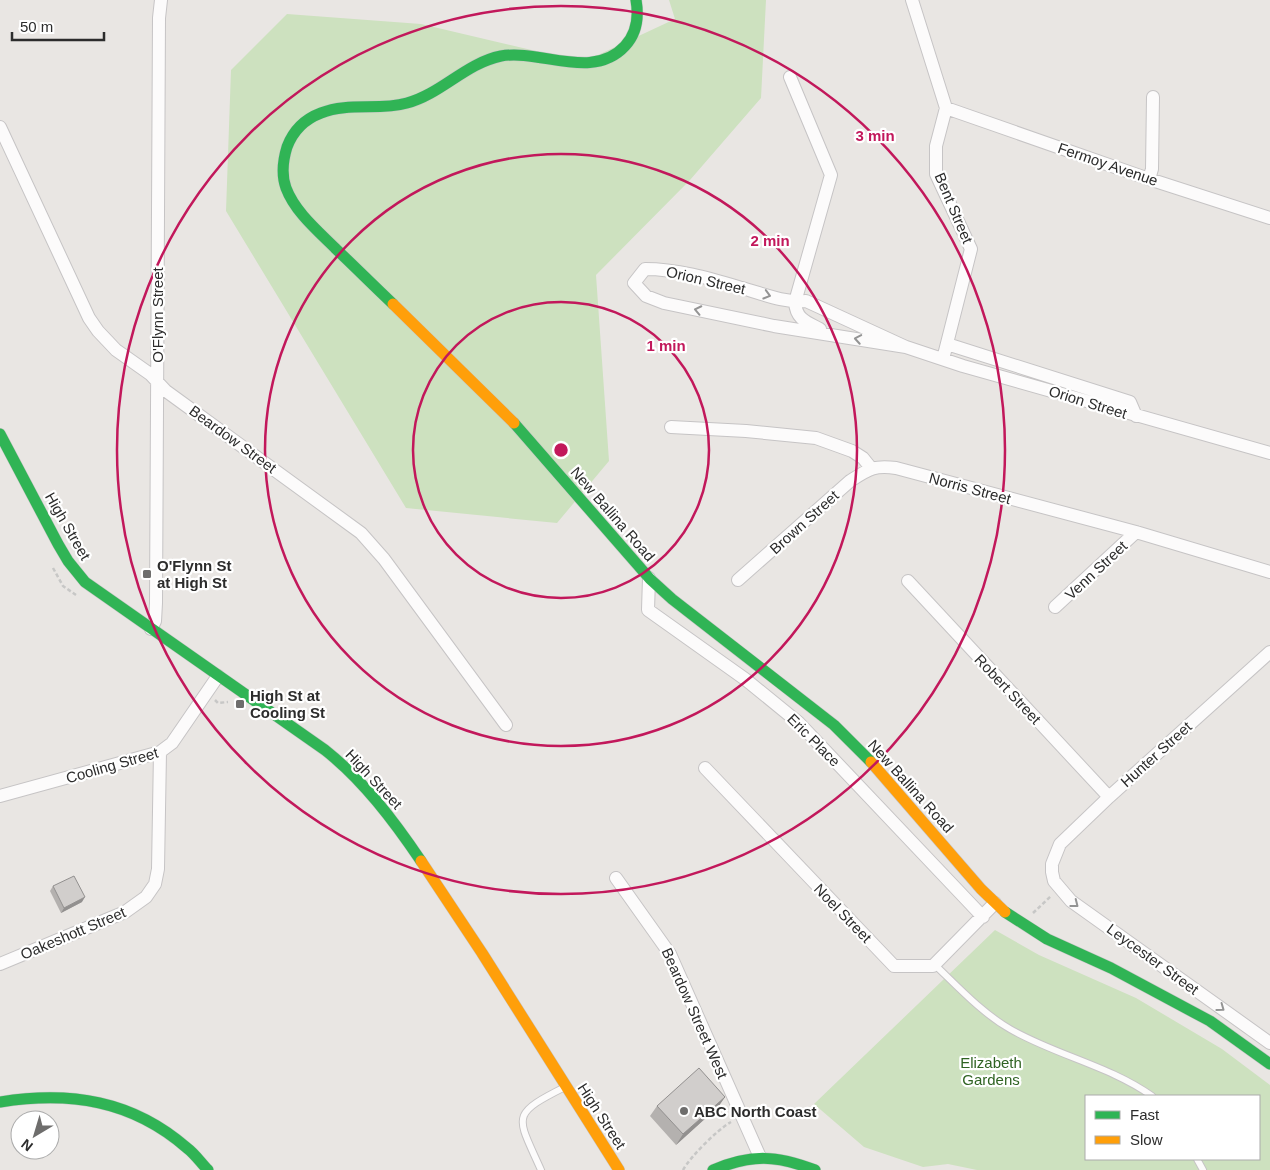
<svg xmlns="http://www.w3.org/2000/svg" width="1270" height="1170" viewBox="0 0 1270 1170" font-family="Helvetica,sans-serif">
<rect width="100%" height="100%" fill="#e9e6e3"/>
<path fill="#cde1bf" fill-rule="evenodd" d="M669,0H766L761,98L690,180L596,275L609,461L557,523L406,508L226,211L231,70L287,14L421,24L583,62L675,19Z
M995,930L1039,955L1136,998L1222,1049L1270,1085V1170H977L948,1164L923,1167L864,1147L814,1104ZM1086,1096H1259V1159H1086Z"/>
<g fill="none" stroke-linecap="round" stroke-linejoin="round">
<g stroke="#c6c4c5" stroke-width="8">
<path id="lane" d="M934,964C958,987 982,1013 1010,1029C1055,1055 1110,1066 1152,1096
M1197,1159L1203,1170
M541,1170C517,1116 509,1115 565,1087"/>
</g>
<g stroke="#c6c4c5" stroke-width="14">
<path id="street" d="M912,0L946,108L936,146V174L971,249L943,359
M790,77L831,175L795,302C796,319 806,322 820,329
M946,108L1149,179L1270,218
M0,127L89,318L98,331L116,350L150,374L166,391L361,533L384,559L506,725
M1149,179L1152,169L1153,97
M947,344L1130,402L1136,416
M906,347L806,301C784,303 763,294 742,288C711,279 678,269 645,269L634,283L646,296L664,303L774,326L906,347L963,366L1270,453
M671,427L746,431L816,438L852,451L863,458L871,468
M649,578L648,610L745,679L799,723L983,917
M738,580L850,481C869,469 874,465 896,468L1136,532L1270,572
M908,581L1109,797
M1055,607L1136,532
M151,629L155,621L156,603L159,18L161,0
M1270,652L1109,797L1060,844L1052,864V872L1054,881L1071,901L1270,1043
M705,768L894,966H933L995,903
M0,796L160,752L172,743L218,676
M616,878L670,954L760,1157
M0,964L125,912L146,897L155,884L158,869L160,752"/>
</g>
<g stroke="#c6c4c5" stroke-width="12">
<path id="fast" d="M393,304C374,286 355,267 336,249C318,231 295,212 286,188C281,174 283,160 287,147C293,131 305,119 321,113C349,102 379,111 407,103C441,94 466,63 501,56C541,49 593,81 625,46C637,33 639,17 636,0
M514,423L650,579L672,599L834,725L871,762
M0,434L58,544L68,561L85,582L325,750C363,780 394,821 421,861
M1005,912L1047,939L1111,968L1210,1021L1270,1064
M0,1102C70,1091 132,1100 187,1148C195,1154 201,1163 208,1170
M713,1170C752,1154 776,1155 815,1170"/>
</g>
<g stroke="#c6c4c5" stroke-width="12">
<path id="slow" d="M393,304L514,423
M871,762L981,889L1005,912
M421,861L482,953L619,1170"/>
</g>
<path stroke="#c7c7c6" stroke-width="2.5" stroke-dasharray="4 2.5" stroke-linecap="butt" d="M53,568L63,586L76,595
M215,700L218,703L228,702
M1033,913L1051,896
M683,1170C691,1156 717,1130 731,1122"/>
<use href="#lane" stroke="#fcfbfb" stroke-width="6"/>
<use href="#street" stroke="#fcfbfb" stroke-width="12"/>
<use href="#fast" stroke="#30b455" stroke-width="11"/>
<use href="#slow" stroke="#ff9f0a" stroke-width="11"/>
</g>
<path fill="#b4b1af" d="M53,886L82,902L61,913L50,891Z
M725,1097L718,1107L676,1145L650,1116L657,1106Z"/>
<path fill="#92908f" d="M85,897L82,902L61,913L64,908Z
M725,1097L718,1107L676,1145L683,1134Z"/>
<path fill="#d1cecc" stroke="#92908f" d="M74,876L85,897L64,908L53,886Z
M699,1068L725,1097L683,1134L657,1106Z"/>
<defs><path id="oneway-chevron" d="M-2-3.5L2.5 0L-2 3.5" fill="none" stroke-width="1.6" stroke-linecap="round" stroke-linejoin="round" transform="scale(1.25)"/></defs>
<g stroke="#949494">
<use href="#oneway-chevron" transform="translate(767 295) rotate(16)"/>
<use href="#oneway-chevron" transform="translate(698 310) rotate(-168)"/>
<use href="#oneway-chevron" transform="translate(858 339) rotate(-170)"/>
<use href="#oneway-chevron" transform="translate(1075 904) rotate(38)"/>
<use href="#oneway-chevron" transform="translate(1221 1008) rotate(36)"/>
</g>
<g fill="none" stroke="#c2185b" stroke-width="2.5">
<circle cx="561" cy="450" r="148"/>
<circle cx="561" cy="450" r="296"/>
<circle cx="561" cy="450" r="444"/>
</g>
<g fill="#6e6d6c" stroke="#fff" stroke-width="2">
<rect x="142" y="569" width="10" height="10" rx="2.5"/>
<rect x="235" y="699" width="10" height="10" rx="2.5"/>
<circle cx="684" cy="1111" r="5"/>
</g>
<g text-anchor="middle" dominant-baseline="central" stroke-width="4.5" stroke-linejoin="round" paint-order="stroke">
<g font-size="15" fill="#2c2c2c" stroke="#fff">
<text transform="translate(1108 164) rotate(19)">Fermoy Avenue</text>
<text transform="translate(954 208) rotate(67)">Bent Street</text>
<text transform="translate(706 280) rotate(13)">Orion Street</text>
<text transform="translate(157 315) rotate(-90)">O'Flynn Street</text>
<text transform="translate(1088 402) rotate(17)">Orion Street</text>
<text transform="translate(233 439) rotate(36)">Beardow Street</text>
<text transform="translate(970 488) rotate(15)">Norris Street</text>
<text transform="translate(613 514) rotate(49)">New Ballina Road</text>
<text transform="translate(804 522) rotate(-42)">Brown Street</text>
<text transform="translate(68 526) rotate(60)">High Street</text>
<text transform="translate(1096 570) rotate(-43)">Venn Street</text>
<text transform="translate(1008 689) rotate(47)">Robert Street</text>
<text transform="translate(814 740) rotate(45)">Eric Place</text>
<text transform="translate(1156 754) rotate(-42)">Hunter Street</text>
<text transform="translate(112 765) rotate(-16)">Cooling Street</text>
<text transform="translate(374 779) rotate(47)">High Street</text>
<text transform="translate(911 786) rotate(48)">New Ballina Road</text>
<text transform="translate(843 913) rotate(46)">Noel Street</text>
<text transform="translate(73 933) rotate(-23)">Oakeshott Street</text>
<text transform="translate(1153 959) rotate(36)">Leycester Street</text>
<text transform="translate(695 1013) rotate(66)">Beardow Street West</text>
<text transform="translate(602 1116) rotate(57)">High Street</text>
</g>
<g font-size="15" font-weight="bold" fill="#2c2c2c" stroke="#fff" text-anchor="start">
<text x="157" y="565">O'Flynn St<tspan x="157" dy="17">at High St</tspan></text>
<text x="250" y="695">High St at<tspan x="250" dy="17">Cooling St</tspan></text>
<text x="694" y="1111">ABC North Coast</text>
</g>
<g font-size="15" fill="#2f6322" stroke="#fff">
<text x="991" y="1062">Elizabeth<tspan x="991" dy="17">Gardens</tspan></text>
</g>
</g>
<circle cx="561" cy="450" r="8" fill="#c2185b" stroke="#fff" stroke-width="2.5"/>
<g font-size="15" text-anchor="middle" font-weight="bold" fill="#c2185b" stroke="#fff" stroke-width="4.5" stroke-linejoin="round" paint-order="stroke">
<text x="875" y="141">3 min</text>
<text x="770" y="246">2 min</text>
<text x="666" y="351">1 min</text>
</g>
<rect x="1085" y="1095" width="175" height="65" fill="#ffffff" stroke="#ababab"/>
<rect x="1095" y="1111" width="25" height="8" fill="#30b455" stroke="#ababab"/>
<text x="1130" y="1120" font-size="15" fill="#2c2c2c">Fast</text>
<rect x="1095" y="1136" width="25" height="8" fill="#ff9f0a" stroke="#ababab"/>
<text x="1130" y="1145" font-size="15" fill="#2c2c2c">Slow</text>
<g transform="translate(35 1135) rotate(218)"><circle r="24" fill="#ffffff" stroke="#ababab"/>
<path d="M0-4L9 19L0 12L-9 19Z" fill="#6e6d6c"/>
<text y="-8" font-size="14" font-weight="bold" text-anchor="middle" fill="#2c2c2c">N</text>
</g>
<path d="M12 32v8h92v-8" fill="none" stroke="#2c2c2c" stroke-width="2.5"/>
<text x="20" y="32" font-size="15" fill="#2c2c2c" stroke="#ffffff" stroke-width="4" paint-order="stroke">50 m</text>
</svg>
